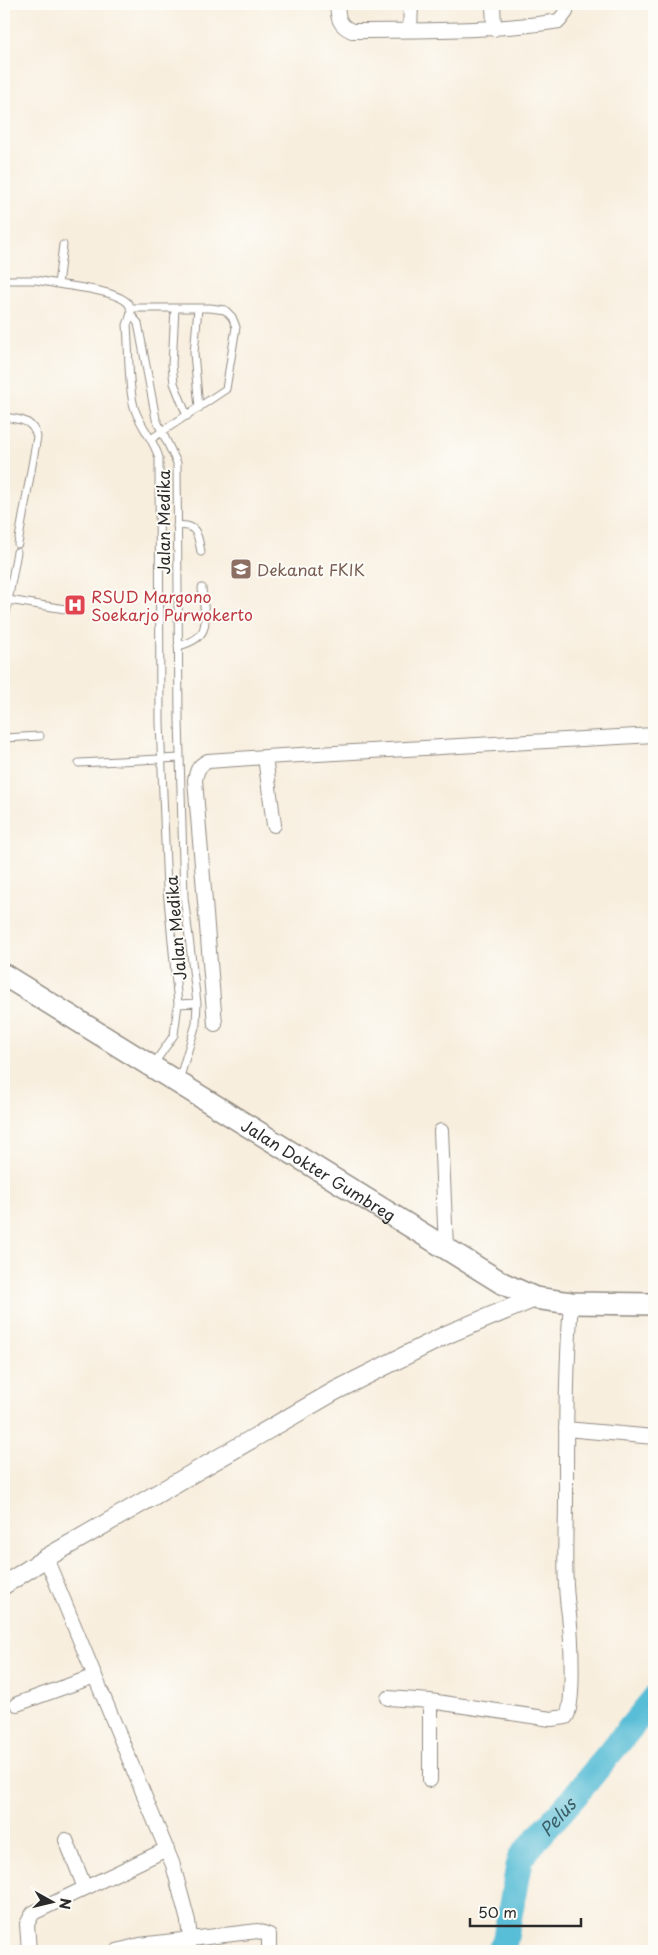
<svg xmlns="http://www.w3.org/2000/svg" width="658" height="1955" viewBox="0 0 658 1955" font-family="'Playpen Sans',sans-serif">
<rect width="100%" height="100%" fill="#fdfcf7"/>
<filter id="ink" filterUnits="userSpaceOnUse"><feTurbulence type="fractalNoise" baseFrequency=".02" numOctaves="2"/><feDisplacementMap in="SourceGraphic" scale="10" xChannelSelector="R" yChannelSelector="G"/><feConvolveMatrix kernelMatrix="1 2 1 2 8 2 1 2 1" color-interpolation-filters="sRGB"/></filter>
<filter id="wash" filterUnits="userSpaceOnUse"><feTurbulence type="fractalNoise" baseFrequency=".0096" numOctaves="4" result="noise"/><feDisplacementMap in="SourceGraphic" scale="20" xChannelSelector="R" yChannelSelector="G"/><feGaussianBlur stdDeviation="1.12" result="paint"/><feColorMatrix in="noise" values="0 0 0 0 0 0 0 0 0 0 0 0 0 0 0 0 0 1.4 0 .05"/><feComposite in="paint" operator="in"/></filter>
<g filter="url(#wash)">
<rect width="100%" height="100%" fill="#f8eede"/>
<g fill="none" stroke-linecap="round" stroke-linejoin="round">
<path stroke="#58bdd6" stroke-width="26" id="s1" d="M500,1951L505,1940L520,1858L573,1798L654,1699"/>
</g>
</g>
<g filter="url(#ink)">
<g fill="none" stroke-linecap="round" stroke-linejoin="round">
<g stroke="#928c84" stroke-width="9">
<path id="service" d="M4,280H36L58,284L63,245
M58,284C74,287 122,291 130,306C133,313 129,319 127,325C129,347 128,391 135,410C141,427 154,440 159,458L160,723L167,889L178,1004L174,1035L153,1065
M130,308H210L225,310L232,317L236,327L226,389L151,439
M175,308L172,365L174,383L187,416
M198,308L194,353L199,408
M131,315L138,323L156,419L177,463L179,720L184,897L197,1003L196,1024L179,1080
M4,417C21,420 32,419 37,437L18,544
M177,526C197,523 198,535 201,552
M8,600L78,611
M4,623L17,552
M178,646C215,637 204,618 202,588
M4,738L40,736
M79,763L180,758
M178,1004L197,1003"/>
</g>
<g stroke="#928c84" stroke-width="16">
<path id="minor" d="M337,4C338,17 338,25 352,31C421,30 490,32 559,21L566,12L567,4
M493,4L494,29
M410,30L411,4
M265,757L274,825
M215,1024L195,780C197,770 198,766 208,761L265,757L654,735
M441,1131L446,1248
M566,1429L654,1437
M46,1558L173,1865L188,1921L190,1939L188,1951
M388,1698L430,1701L551,1719L566,1717C575,1705 571,1632 569,1615C563,1576 566,1536 566,1497C566,1432 566,1368 571,1303
M17,1704L95,1676
M430,1780V1701
M66,1840L85,1888
M29,1951L27,1924L33,1913L167,1849
M117,1951L140,1945L258,1931L269,1935V1951"/>
</g>
<g stroke="#928c84" stroke-width="20">
<path id="tertiary" d="M4,1585L46,1558L335,1391L448,1334L535,1298"/>
</g>
<g stroke="#928c84" stroke-width="24">
<g id="primary">
<path id="s2" d="M4,975L502,1283L535,1298L571,1303L654,1304"/>
</g>
</g>
<use href="#service" stroke="#fff" stroke-width="7"/>
<use href="#minor" stroke="#fff" stroke-width="14"/>
<use href="#tertiary" stroke="#fff" stroke-width="18"/>
<use href="#primary" stroke="#fff" stroke-width="21"/>
</g>
</g>
<defs>
<g id="university-square" transform="scale(1.125)"><rect x="-9" y="-9" width="18" height="18" rx="4" fill="#8d6e63" stroke="#fdfcf7"/><path d="M0-5L7-2L0 1L-7-2ZM-4 1L0 2.5L4 1V4Q0 6-4 4Z" fill="#fff"/></g>
<g id="hospital-square" transform="scale(1.125)"><rect x="-9" y="-9" width="18" height="18" rx="4" fill="#e0444e" stroke="#fdfcf7"/><path d="M-5-5h3v3.5h4V-5h3V5h-3V1.5h-4V5h-3Z" fill="#fff"/></g>
</defs>
<g fill-rule="evenodd">
<use href="#university-square" x="241" y="569"/>
<use href="#hospital-square" x="75" y="605"/>
</g>
<g text-anchor="middle" dominant-baseline="central" stroke-width="4" stroke-linejoin="round" paint-order="stroke">
<g font-size="16" fill="#2b2b2b" stroke="#fdfcf7">
<text transform="translate(163 522) rotate(-90)">Jalan Medika</text>
<text transform="translate(175 928) rotate(-95)">Jalan Medika</text>
<text stroke="none"><textPath href="#s2" startOffset="370">Jalan Dokter Gumbreg</textPath></text>
</g>
<g font-size="16" fill="#785e54" stroke="#fdfcf7" text-anchor="start">
<text x="257" y="569">Dekanat FKIK</text>
</g>
<g font-size="16" fill="#be3a42" stroke="#fdfcf7" text-anchor="start">
<text x="91" y="596">RSUD Margono<tspan x="91" dy="18">Soekarjo Purwokerto</tspan></text>
</g>
<g font-size="18" font-style="italic" fill="#3b5e67" stroke="#fdfcf7">
<text stroke="none"><textPath href="#s1" startOffset="151">Pelus</textPath></text>
</g>
</g>
<rect width="658" height="1955" fill="none" stroke="#fdfcf7" stroke-width="20"/>
<g transform="translate(52 1902) rotate(98)" stroke="#fdfcf7" stroke-width="4" paint-order="stroke">
<path d="M0-4L9 19L0 12L-9 19Z" fill="#2b2b2b"/>
<text y="-8" font-size="14" font-weight="bold" text-anchor="middle" fill="#2b2b2b">N</text>
</g>
<path d="M470 1918v8h111v-8" fill="none" stroke="#2b2b2b" stroke-width="2.5"/>
<text x="478" y="1918" font-size="15" fill="#2b2b2b" stroke="#fdfcf7" stroke-width="4" paint-order="stroke">50 m</text>
</svg>
